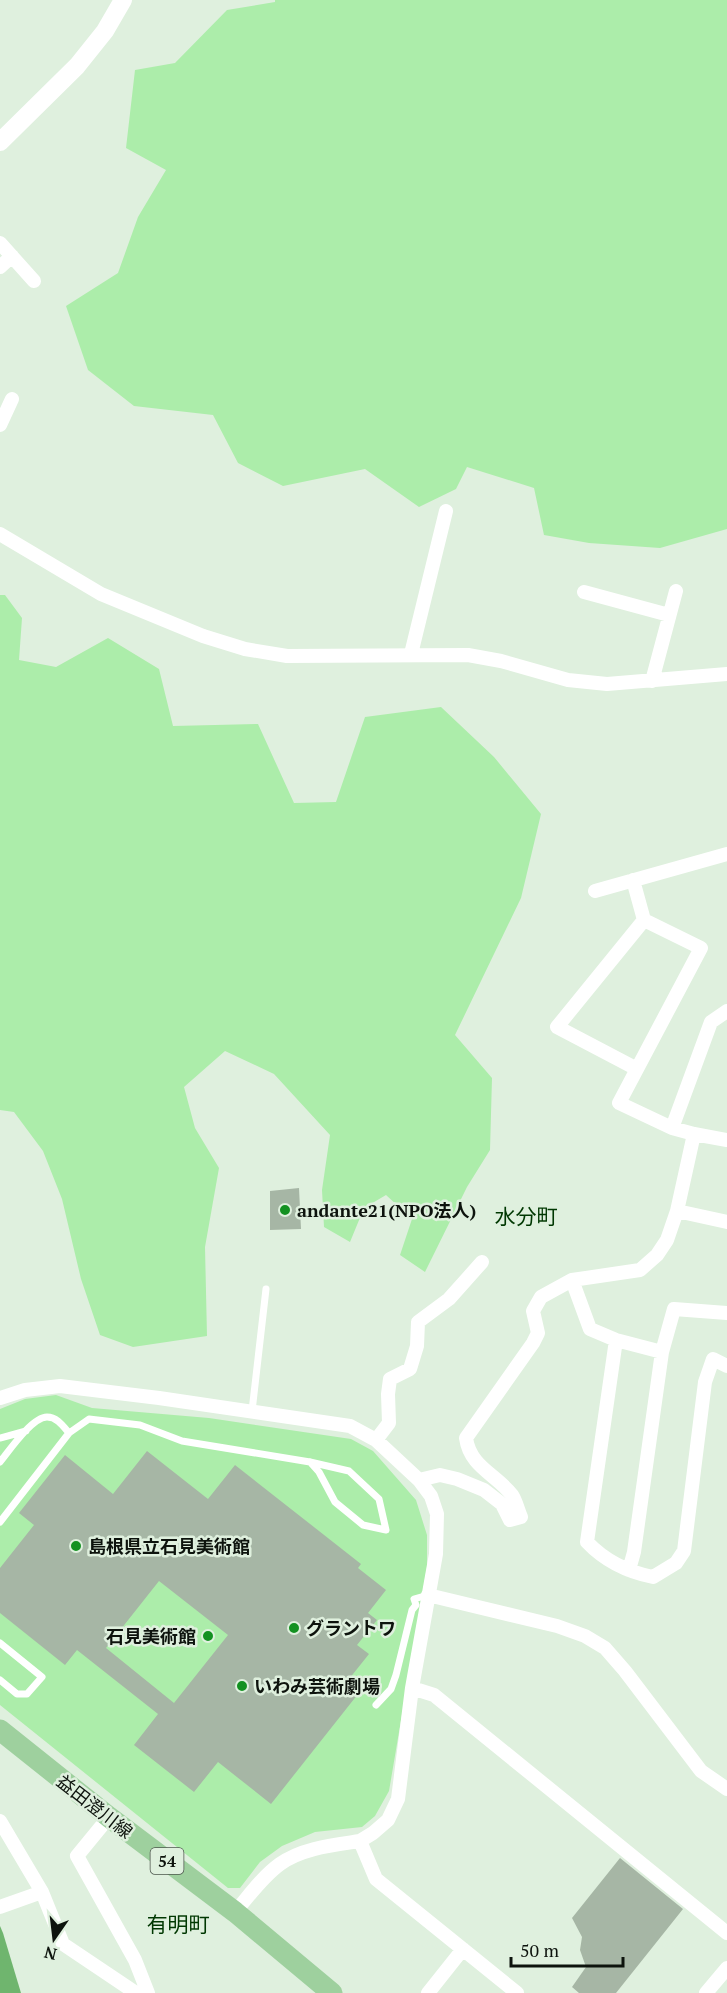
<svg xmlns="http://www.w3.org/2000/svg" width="727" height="1993" viewBox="0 0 727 1993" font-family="'PT Serif','Noto Sans JP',serif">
<rect width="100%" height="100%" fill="#dff0de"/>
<path fill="#acedaa" d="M275,0H727V529L660,548L589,543L544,535L534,488L467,467L456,489L419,507L365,469L283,486L238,463L213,415L134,406L88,370L66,306L118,273L138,217L166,170L126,148L135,70L175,63L227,10L275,2Z
M0,595H5L22,618L19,660L56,667L108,638L159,669L173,726L258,724L294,803L336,802L365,717L441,707L494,757L541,814L521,898L455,1035L492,1078L490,1150L467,1187L425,1272L400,1255L412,1219L386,1195L364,1208L350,1242L324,1227L322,1190L330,1135L274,1074L225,1051L184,1087L195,1128L219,1168L205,1247L207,1336L133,1347L100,1335L81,1279L62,1199L43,1151L14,1112L0,1110Z
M56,1395L92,1408L209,1418L351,1439L373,1451L416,1500L427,1535V1567L389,1791L375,1816L362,1827L315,1832L282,1846L260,1862L240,1888H228L0,1705V1409L25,1399Z"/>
<path fill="#6fb56e" d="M0,1926L3,1933L21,1993H0Z"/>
<path fill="#a6b6a5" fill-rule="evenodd" d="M299,1188L301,1229L270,1230V1191Z
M147,1451L208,1499L235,1465L361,1564L358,1568L386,1590L368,1613L377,1620L357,1645L369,1654L345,1684L358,1694L271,1804L218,1762L194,1792L134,1745L158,1714L77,1650L65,1665L0,1613V1568L34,1525L19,1513L65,1455L113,1494ZM159,1581L228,1635L174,1703L106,1648Z
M620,1858L683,1909L616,1993H579L572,1987L586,1967L580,1950L582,1937L572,1918Z"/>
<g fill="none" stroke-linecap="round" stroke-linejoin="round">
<path stroke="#fff" stroke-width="7" d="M252,1411L266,1289
M0,1438L26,1431
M0,1462C9,1451 32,1417 47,1417C57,1417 63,1426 69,1433
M0,1522L69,1433L89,1419L140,1425L182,1441L310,1462L349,1471L379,1499L386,1530L363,1525L335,1502L319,1472L310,1462
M0,1643L42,1677L27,1694H17L0,1680
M376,1705L391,1689L396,1675L412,1610L416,1605L414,1599L428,1595"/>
<path stroke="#fff" stroke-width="14" d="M0,243L34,281
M0,267L12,256
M0,425L12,399
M0,534L101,594L203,636L245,649L287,656L468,655L501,661L568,680L607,684L727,674
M584,592L669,615
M411,654L446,511
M652,681L676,591
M633,880L644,920L557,1027L637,1069
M595,891L727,854
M644,920L701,948L619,1103L672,1128L694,1134L727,1140
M672,1128L711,1022L727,1011
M677,1211L727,1222
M572,1280L590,1329L616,1340L662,1352
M616,1340L587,1542C605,1561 628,1572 653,1577L676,1563L684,1551L705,1382L713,1359L727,1366
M0,1398L25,1390L60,1386L159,1398L350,1426L376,1440L419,1480L431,1496L437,1514L436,1554L412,1688L398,1799L388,1820L373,1833L360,1841L376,1879L517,1993
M376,1440L389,1423L388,1394L390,1379L410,1369L417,1346L418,1322L449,1299L482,1262
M419,1480L440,1475L457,1479L484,1490L502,1504L510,1520L521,1517C518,1510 516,1501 512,1495C496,1474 470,1467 466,1438L533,1343L538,1333L533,1311L541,1297L572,1280L640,1270L657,1255L667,1240L677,1211L694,1134
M629,1570L634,1552L662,1352L674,1309L727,1313
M428,1595L557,1626L585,1636L605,1648L625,1671L701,1771L727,1789
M412,1688L434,1695L727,1933
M109,1817L77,1856L135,1960L148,1993
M0,1821L42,1892L63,1944L136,1993
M0,1907L42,1892
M235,1912C249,1896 262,1877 280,1864C302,1848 334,1845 360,1841
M428,1993L463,1949
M706,1993L727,1968"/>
<path stroke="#fff" stroke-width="18" d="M0,142L77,66L105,31L123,0"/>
<path stroke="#9ed09e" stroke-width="21" d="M0,1730L109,1817L235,1912L332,1993"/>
</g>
<g fill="#139121" stroke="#dff0de" stroke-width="2">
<circle cx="285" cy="1210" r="6"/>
<circle cx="76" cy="1546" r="6"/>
<circle cx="294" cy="1628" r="6"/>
<circle cx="208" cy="1636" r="6"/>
<circle cx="242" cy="1686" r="6"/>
</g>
<g text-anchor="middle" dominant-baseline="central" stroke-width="5" stroke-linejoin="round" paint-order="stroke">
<rect fill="#dff0de" stroke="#4c554c" stroke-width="1.5" x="150.5" y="1848" width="33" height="26" rx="4.5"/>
<g font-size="16" font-weight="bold" fill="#0d130d">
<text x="167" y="1861">54</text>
</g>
<g font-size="18" font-weight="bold" fill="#0d130d" stroke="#dff0de" text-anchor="start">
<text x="297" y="1210">andante21(NPO法人)</text>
<text x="88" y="1546">島根県立石見美術館</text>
<text x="306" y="1628">グラントワ</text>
<text x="196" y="1636" text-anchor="end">石見美術館</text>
<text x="254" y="1686">いわみ芸術劇場</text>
</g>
<g font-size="18" fill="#0d130d" stroke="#dff0de">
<text transform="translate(95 1806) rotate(38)">益田澄川線</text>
</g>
<g font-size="21" fill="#003802" stroke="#dff0de">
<text x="526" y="1216">水分町</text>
<text x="178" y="1924">有明町</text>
</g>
</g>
<g transform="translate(54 1939) rotate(194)" stroke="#dff0de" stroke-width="4.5" paint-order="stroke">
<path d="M0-4.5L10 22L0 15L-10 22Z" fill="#0d130d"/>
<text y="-9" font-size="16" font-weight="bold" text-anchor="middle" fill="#0d130d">N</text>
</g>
<path d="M511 1957v9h112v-9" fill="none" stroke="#0d130d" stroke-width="3"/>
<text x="520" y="1957" font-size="18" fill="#0d130d" stroke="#dff0de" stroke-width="4.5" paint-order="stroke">50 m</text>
</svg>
